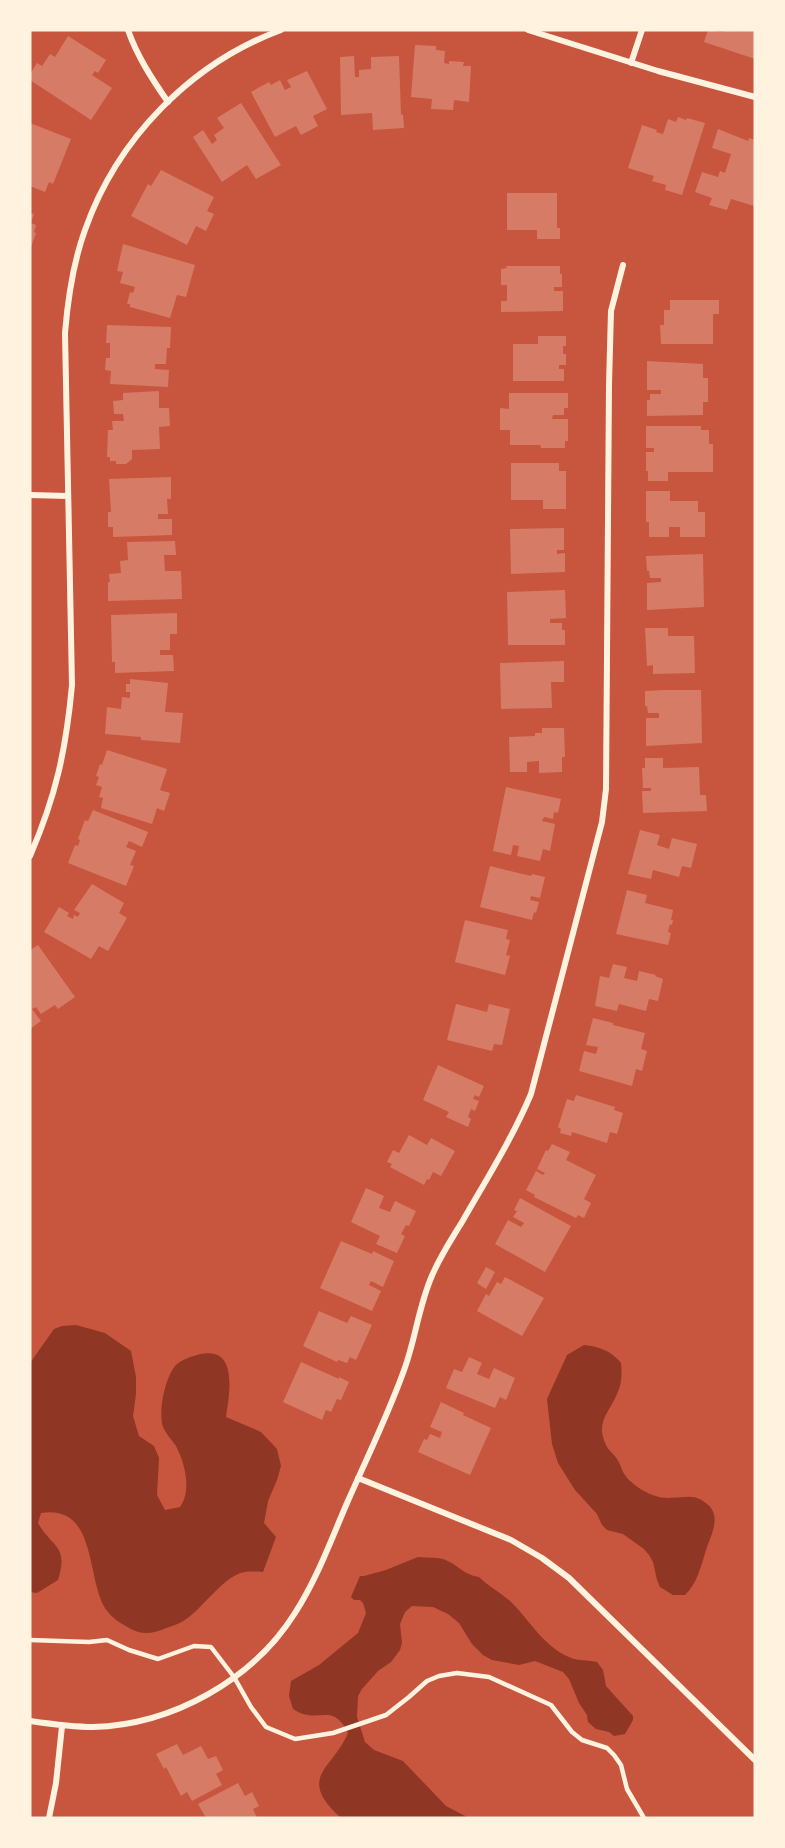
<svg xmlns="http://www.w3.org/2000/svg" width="785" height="1848" viewBox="0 0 785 1848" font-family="'DM Sans',sans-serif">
<rect width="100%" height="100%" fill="#c8553d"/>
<path fill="#8f3625" d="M76,1325L105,1333L131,1351L136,1377V1394L133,1416L139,1436L154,1446L159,1458L157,1495L165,1510L180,1507C192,1491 185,1463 176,1446C172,1440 166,1434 163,1427C158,1412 165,1377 176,1365C182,1359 193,1356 201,1354C239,1346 229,1396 226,1417L261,1432L277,1449L281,1466L277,1480L268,1501L264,1523L276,1537L263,1572C258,1572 251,1571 245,1572C225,1575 205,1605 189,1617C182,1623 172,1626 164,1629C155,1633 143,1635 133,1630C123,1625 111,1618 105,1608C86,1577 97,1504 41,1513L38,1523C52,1548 69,1545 58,1580L37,1593L30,1592V1363L54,1329L62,1326Z
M584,1345C600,1347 610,1350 621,1363C622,1374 622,1384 617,1394C609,1413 595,1422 606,1445C608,1450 614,1454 617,1459C620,1463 621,1468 623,1472C629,1483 646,1494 659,1497C667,1499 678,1497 686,1497C695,1496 701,1499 707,1504C722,1516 711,1535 706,1550C701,1566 697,1584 685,1595H673L660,1587L657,1580L653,1562L649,1555L644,1549L623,1534L607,1530L602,1525L597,1514L575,1490L558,1463L552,1444L547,1399L567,1355Z
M418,1557C426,1558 435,1557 443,1559C456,1563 465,1576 479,1577C489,1587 502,1593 512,1603C532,1623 546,1650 574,1659C582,1661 589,1660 597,1662L603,1670L606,1686L633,1716V1720L625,1734L614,1736L609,1732L596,1729L588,1722L587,1715L579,1703L569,1679L563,1672L535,1661L519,1665L492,1660L483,1655L472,1644L459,1623L448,1614L433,1607L412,1606L405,1612L400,1624L402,1643L400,1650L391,1662L378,1671L362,1689L358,1696L357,1717L365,1742L374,1750L403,1761L446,1806L469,1818L340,1817C296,1777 333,1769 348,1733C332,1700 318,1726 293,1709L289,1696L291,1681L319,1665L358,1633L366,1613L363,1603L360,1600H354L351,1597L360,1576H364L386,1570Z"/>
<path fill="#d67c66" d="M708,30L723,32V30H755V59L704,42Z
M68,36L106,60L98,73L95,71L92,75L112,88L91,120L30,80V74L37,63L42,66L50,54L55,57Z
M415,45L436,46V50L445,51L444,63L449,64V61L464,62L463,66H471L469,102L454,100L453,110L431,109L432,99L411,97Z
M354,56L355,77H359V70L371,69V57L399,56L401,115L403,114L404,128L373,130L372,113L341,115L340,57Z
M307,71L327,109L313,116L318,126L301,135L296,126L275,137L251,92L269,82L271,85L280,80L285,90L291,87L287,80Z
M241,103L281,165L256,179L247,165L222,182L193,137L203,130L212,144L217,140L214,135L224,128L217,118Z
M678,117L686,120L687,118L705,123L682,195L665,190L666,185L652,181L654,176L628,168L642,125L657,130L656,132L663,134L668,119L676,122Z
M30,123L71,139L53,184L49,182L45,192L30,186Z
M718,129L748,141L749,138L755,140L754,206L731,199L727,210L709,205L712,198L695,192L702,172L718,177L720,171L725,173L731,154L712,148Z
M161,170L214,197L207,211L214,214L206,231L196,226L187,245L131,216L148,184L151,186Z
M507,193H557V228H560V239H537V230H507Z
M30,213L34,214L31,223L36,225L34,232L36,233L30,250Z
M123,244L195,265L186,297L177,295L170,318L130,307V304H127L130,292L133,293L135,287L120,283L123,272L117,271Z
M506,266H560V274H562V287H554V291H563V311L501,312V301H507V285H501V269L507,268Z
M670,300H719V314H713V344H661L660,325H664V310H670Z
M107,325L171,327L170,348H167L166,364H155V369L169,370L168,387L110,384L111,371L105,370L106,358H110V343H106Z
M538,336H566V346H563V354H566V365H559V369H564V381H513V344H538Z
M647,361L703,364V378H708V402H703V415L647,416V400H650V394H661V390H647Z
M159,391V408H169L170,426L159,427L160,449L132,450V459L126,464H116V461H110V457H107L108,430H113L112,421H124L123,414H114L113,401L123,400V393Z
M509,393H568V408H564V415H553L552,419H568V441H565V448H541L540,445H510V430H500V408L509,409Z
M646,426H701V430H709V444H713V472H668V481H648V471H646V452H654V448H646Z
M511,463H559V471H566V509H543V500H511Z
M171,477V499H167L168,514H158V519H172V535L113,537V527H108V512H111L109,479Z
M646,491H670V501H698V512H705V537H680V527H669V537H649V522H646Z
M564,528V550H557V554L565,553V572L511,574L510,529Z
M175,541L176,555H164L165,571H181L182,599L108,601V582H110L109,574L121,573L120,561L128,560L127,542Z
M703,554L704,607L647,610V583L661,582V578H650L649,571H647L646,556Z
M565,590L566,618L550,619V623H562V630H565V645H508L507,592Z
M177,613V634H170V650H160V655H173L174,671L115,673V662H112L111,615Z
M645,628H668V636H694L695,673L653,674V665L647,666Z
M564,661V682H551L552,708L501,709L500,663Z
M130,679L168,683L165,712L183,713L180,743L141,740V737L105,734L107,707L121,709L122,697L130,698V692H126V684H130Z
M665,690H701L702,743L646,746V718H659V713H648L647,706H645V691Z
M542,728H564L565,757H562V772L539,773V761L527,762V772H510L509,737L535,736V733H542Z
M107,750L167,769L160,790L170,793L164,811L157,808L152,824L101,808L103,798L99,797L102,787L96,785L99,777L96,776L100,764L102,765Z
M645,758H663V768L699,767L700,795H706L707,811L643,813L642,791H651V788H643L642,768H645Z
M506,787L561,799L558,813L554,812L553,819L544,817L542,821L555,824L550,851L543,849L540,861L517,856L519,846L513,845L511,855L493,851Z
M93,810L148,832L142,847L129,841L126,847L136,851L130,865L134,866L126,886L68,863L75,845L78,846L80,840L78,839L85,820L88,821Z
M640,830L660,835L657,845L669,849L672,838L697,844L691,868L682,866L679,877L653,870L651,879L628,874Z
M490,866L531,876L532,874L545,877L540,898L531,896L530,900L539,902L536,913L534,912L532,920L480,907Z
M92,884L124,903L119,913L127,918L108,951L99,946L91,959L44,932L59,907L69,913L67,916L73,919L74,915L78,917L80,913L74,910Z
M627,890L647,895L645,903L673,910L671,920H673L672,925L670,924L668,932L671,933L668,945L616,934Z
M465,920L508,930L506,939L510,940L506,955L510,956L505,975L455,962Z
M38,945L75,997L58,1009L55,1005L41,1014L36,1007L32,1009L41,1021L30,1029V950Z
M613,964L627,967L624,978L637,981L639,971L656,975L655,976L663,979L658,1001L649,999L646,1011L619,1004L617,1011L595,1006L600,976L609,978Z
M456,1004L487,1012L489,1004L510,1009L502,1045L494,1044L492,1051L447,1040Z
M593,1018L613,1023V1025L645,1033L641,1049L647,1051L642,1071L636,1069L632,1086L579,1071L584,1051L596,1054L598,1047L586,1045Z
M438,1065L484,1086L479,1097L475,1095L473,1099L479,1101L475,1111L471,1109L468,1117L471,1119L468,1127L446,1117L449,1112L423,1100Z
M576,1095L615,1107L614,1110L623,1113L617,1134L610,1132L607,1143L572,1132L571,1136L560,1133L561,1129L558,1127L567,1099L574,1101Z
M409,1135L427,1145L431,1138L455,1151L441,1176L433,1172L429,1180L427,1179L424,1185L390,1167L392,1164L387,1162L393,1150L399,1153Z
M552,1144L570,1152L566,1160L596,1175L584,1199L591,1203L584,1218L578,1215L576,1218L534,1197L535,1195L526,1190L536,1171L543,1175L545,1173L537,1169L546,1150L548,1151Z
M366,1188L384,1196L379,1208L390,1212L395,1201L416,1211L409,1226L406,1225L401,1234L405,1236L397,1253L376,1244L380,1236L351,1222Z
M520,1198L571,1226L545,1272L495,1244L508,1220L521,1227L524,1223L513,1217L517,1211L514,1210Z
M341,1241L372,1254L373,1251L394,1261L383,1287L371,1281L369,1285L381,1291L372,1311L320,1288Z
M486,1267L495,1272L486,1289L477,1283Z
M505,1277L544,1298L522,1336L477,1311L486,1294L489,1296L497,1282L501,1284Z
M319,1311L347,1323L351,1316L372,1325L356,1360L350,1357L347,1363L338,1360L337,1362L303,1346Z
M469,1357L482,1363L477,1374L489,1379L494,1368L515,1378L506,1400L500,1397L495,1408L446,1388L454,1369L462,1372Z
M301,1362L339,1379V1377L349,1382L341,1400L337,1399L331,1412L326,1410L322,1420L283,1402Z
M441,1402L464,1413L463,1415L491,1428L470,1475L418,1452L424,1439L427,1440L430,1434L440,1438L442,1432L430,1427Z
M177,1744L183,1755L201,1746L208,1759L216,1756L223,1770L216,1774L222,1785L192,1801L187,1792L181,1796L166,1767L164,1769L156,1754Z
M238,1783L245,1796L252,1792L259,1806L253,1809L257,1818H206L198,1804Z"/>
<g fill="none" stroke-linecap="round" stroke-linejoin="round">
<path stroke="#fff3e0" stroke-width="4.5" d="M30,1640L89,1642L107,1640L129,1650L158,1659L194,1646L211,1647L234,1677L251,1707L266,1727L295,1739L333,1733L386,1715L409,1697L427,1681L439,1676L457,1673L489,1677L551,1705L572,1732L582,1740L607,1748L614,1755L621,1765L627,1789L644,1818"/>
<path stroke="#fff3e0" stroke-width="6" d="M128,30C137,56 152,79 168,102
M528,30L658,71L755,97
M631,63L642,30
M30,495L68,496
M30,856C56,796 66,750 72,685L65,333C68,297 73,263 85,230C117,139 191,63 281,30
M358,1478L511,1540L542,1558L569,1578L755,1760
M30,1721C51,1724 72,1727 93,1727C172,1725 253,1680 295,1613C317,1579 331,1540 347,1503C366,1460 387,1417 403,1373C415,1342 418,1309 431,1278C439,1258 451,1240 462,1222C486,1180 512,1139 531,1094L602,822L606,789L609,385L611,311L623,265
M49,1818L56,1783L62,1726"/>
</g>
<rect width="785" height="1848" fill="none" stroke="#fff3e0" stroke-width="63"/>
</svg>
